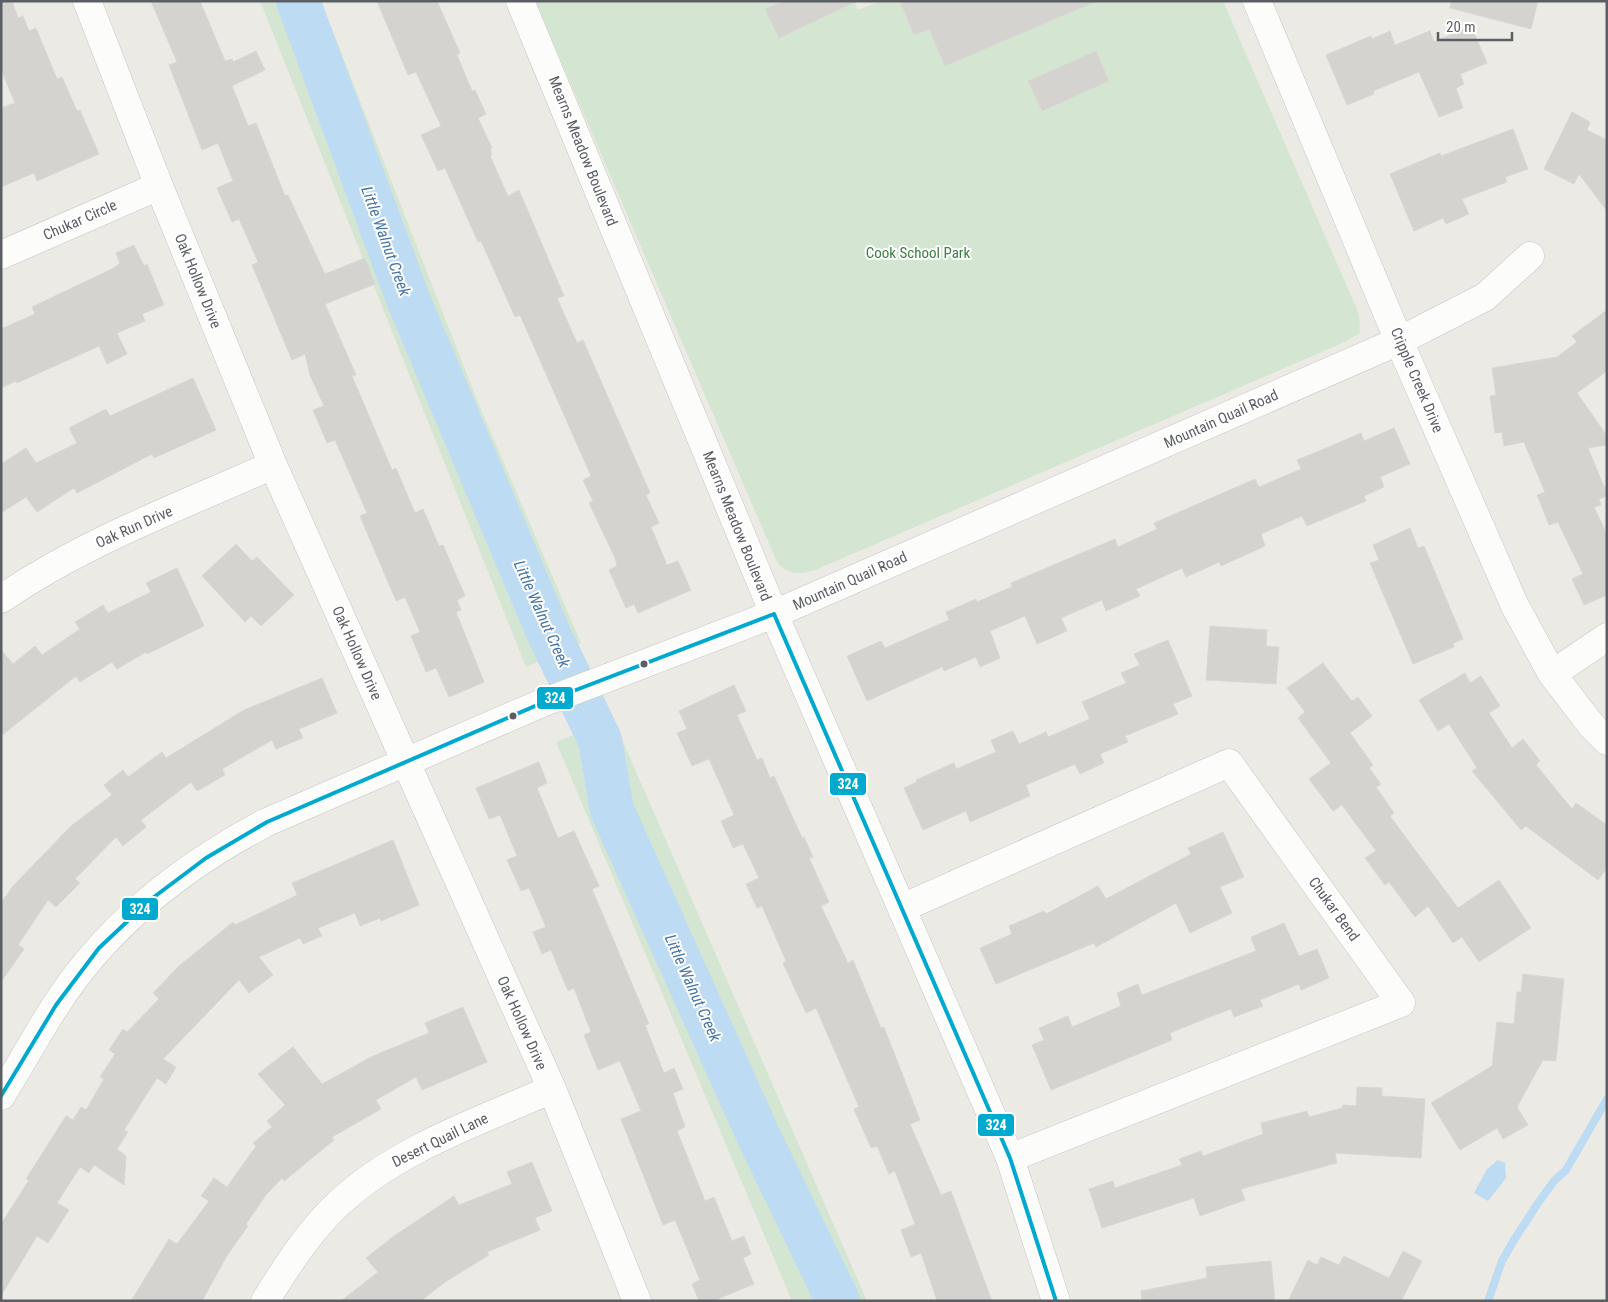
<svg xmlns="http://www.w3.org/2000/svg" width="1608" height="1302" viewBox="0 0 1608 1302" font-family="'Roboto Condensed',sans-serif">
<rect width="100%" height="100%" fill="#ebeae5"/>
<path fill="#d4e6d2" d="M260,1H321L477,400L581,643L526,667Z
M535,1H854L858,10L881,1H1223L1359,314L1360,333L1345,342L815,570C800,575 787,575 777,562Z
M614,719L624,744L867,1301H792L556,742Z"/>
<path fill="#bddbf2" d="M1498,1160L1505,1163L1506,1178L1488,1201L1474,1193L1487,1169Z"/>
<g fill="none" stroke-linecap="round" stroke-linejoin="round">
<path stroke="#bddbf2" stroke-width="8" d="M1488,1301L1502,1261L1514,1240L1538,1203L1554,1181L1566,1170L1607,1099"/>
<path stroke="#bddbf2" stroke-width="44" d="M298,1L408,299L548,632L600,740L612,810L759,1137L838,1301"/>
</g>
<path fill="#d4d3d0" stroke="#dad8d4" d="M1,1H12L18,18L23,16L29,31L36,28L57,79L62,77L77,111L80,110L99,154L37,181L34,173L1,187V108L15,103L1,69Z
M151,1H200L225,61L232,59L233,62L256,51L265,70L232,86L248,126L256,123L285,196L288,195L325,274L365,258L375,284L325,304L356,375L352,376L392,470L396,468L415,513L423,509L439,546L443,545L465,596L457,600L461,610L456,612L484,682L449,697L436,668L426,672L411,636L420,632L405,597L396,601L360,516L367,513L335,440L327,443L313,410L324,406L310,375L305,354L292,360L252,265L258,262L239,219L232,222L217,188L233,181L218,143L202,150L169,65L177,62Z
M377,1H437L460,53L457,55L472,91L475,90L486,114L478,118L492,148L490,149L492,155L490,156L508,196L519,190L564,296L557,298L577,343L583,340L650,493L646,495L659,523L651,527L667,565L678,561L691,590L638,613L634,604L626,608L609,570L617,566L615,558L589,503L593,501L583,480L591,476L520,315L515,317L481,241L478,242L445,168L438,171L421,135L441,126L416,72L408,75Z
M783,1H857L779,38L765,9Z
M900,1H1097L945,66L929,29L914,35Z
M1451,1H1538L1531,29L1450,8Z
M1471,26L1487,63L1460,74L1464,84L1456,88L1463,108L1439,117L1419,72L1373,91L1374,94L1347,105L1326,55L1371,36L1372,39L1390,31L1395,45L1430,31L1434,42Z
M1096,51L1109,81L1042,111L1028,81Z
M1572,112L1590,122L1587,130L1607,140V211L1579,174L1574,184L1544,169Z
M1513,129L1528,169L1505,177L1507,182L1462,199L1469,214L1446,224L1443,218L1414,231L1390,174L1440,153L1441,156Z
M134,245L144,266L147,264L164,305L142,314L145,321L117,333L127,354L107,364L99,346L17,383L16,381L1,388V329L35,314L32,307L114,268L120,263L116,253Z
M1607,310V371L1577,393L1607,436V445L1588,448L1607,494V496L1599,499L1601,505L1594,507L1607,534V595L1584,605L1572,579L1583,574L1558,522L1549,525L1537,495L1545,492L1524,442L1504,446L1502,432L1495,433L1490,396L1496,395L1492,368L1557,357L1577,342L1572,336Z
M193,378L216,430L154,458L152,454L77,493L74,488L37,512L26,497L1,513V464L26,448L36,463L77,443L69,428L106,409L110,416Z
M1394,428L1410,464L1380,477L1384,487L1364,496L1366,501L1307,526L1302,516L1261,534L1265,546L1221,566L1219,562L1186,577L1182,568L1136,589L1140,596L1106,611L1102,600L1061,618L1067,631L1037,644L1025,616L990,631L1000,658L980,667L976,657L944,671L942,667L867,701L847,656L881,641L885,648L949,620L946,612L976,599L977,602L995,594L1012,587L1011,583L1115,539L1118,547L1157,529L1154,523L1255,479L1259,487L1301,469L1297,460L1319,451L1361,433L1364,441Z
M1410,528L1418,548L1424,546L1463,639L1453,643L1454,647L1413,664L1370,563L1379,560L1373,545Z
M236,544L252,561L257,557L294,595L261,626L251,616L245,622L202,576Z
M177,568L204,626L147,654L146,652L117,669L112,662L80,682L76,676L1,736V650L13,664L35,646L42,655L80,629L75,622L103,605L108,613L151,592L146,583Z
M1210,626L1267,630L1266,646L1279,647L1276,684L1206,680Z
M1168,640L1192,696L1173,704L1178,714L1125,736L1128,742L1100,754L1104,763L1080,774L1075,764L1026,785L1030,796L970,822L966,811L923,830L904,788L917,782L916,780L954,763L956,769L996,752L991,740L1013,731L1019,744L1046,732L1048,737L1090,719L1082,702L1126,683L1121,673L1140,665L1134,654Z
M1323,663L1347,695L1352,701L1358,697L1372,716L1350,733L1373,765L1369,768L1381,784L1376,787L1394,813L1390,816L1458,908L1499,880L1531,928L1479,962L1462,937L1453,943L1428,906L1415,917L1389,882L1385,885L1365,858L1376,851L1342,805L1333,811L1309,779L1331,763L1298,718L1305,712L1287,688Z
M1465,673L1470,683L1481,676L1500,706L1489,713L1512,748L1523,739L1540,761L1536,765L1572,809L1576,803L1607,825V868L1598,880L1526,826L1521,830L1472,771L1477,768L1449,724L1438,731L1419,700Z
M322,678L337,713L299,729L303,738L276,749L272,740L222,769L225,775L197,791L191,782L141,820L146,827L123,846L116,837L75,879L80,883L56,907L48,900L18,945L24,949L1,982V903L13,886L71,826L112,795L104,785L123,770L128,777L162,752L166,758L244,710Z
M734,685L746,711L737,715L757,760L762,758L770,778L774,776L802,838L804,837L813,857L809,858L829,902L821,906L848,963L853,960L881,1028L884,1027L920,1120L910,1124L941,1195L951,1191L992,1301H937L921,1253L911,1257L901,1230L915,1224L895,1171L889,1174L877,1146L871,1148L854,1109L859,1107L816,1008L806,1013L783,963L786,961L762,906L757,908L746,884L759,878L743,844L733,848L721,821L734,815L709,759L692,766L677,733L687,729L679,711Z
M539,762L547,783L537,788L558,838L574,831L599,886L592,889L649,1024L645,1025L664,1073L674,1068L683,1089L673,1093L685,1127L677,1131L705,1201L714,1197L732,1241L744,1236L751,1254L743,1258L754,1284L713,1301H699L692,1284L700,1280L675,1220L663,1225L621,1119L641,1111L620,1061L598,1070L584,1035L591,1032L574,988L568,991L551,950L542,954L533,932L546,927L529,888L521,891L507,860L517,856L500,815L489,819L476,788Z
M1223,832L1244,877L1220,887L1232,913L1190,933L1176,903L1096,947L1094,943L996,984L980,948L1012,934L1009,926L1044,911L1046,914L1098,886L1106,899L1191,854L1188,848Z
M393,840L419,905L381,921L380,918L360,926L355,913L318,928L322,936L303,944L300,938L259,957L273,975L249,993L239,980L163,1059L176,1067L166,1084L157,1078L124,1130L128,1132L117,1149L126,1156L124,1185L94,1165L89,1173L80,1167L57,1203L69,1210L48,1243L37,1236L1,1296V1224L29,1180L26,1179L66,1116L73,1120L81,1107L86,1110L104,1079L100,1077L115,1054L109,1050L123,1029L127,1032L159,999L153,993L179,966L233,922L235,925L297,895L292,883Z
M1284,923L1299,956L1317,949L1329,978L1301,990L1299,984L1260,1000L1263,1006L1234,1017L1231,1009L1207,1018L1170,1033L1172,1040L1051,1090L1032,1045L1044,1040L1039,1028L1068,1016L1072,1027L1121,1006L1117,993L1138,984L1142,995L1256,951L1251,937Z
M1523,974L1564,979L1556,1061L1543,1060L1517,1107L1528,1125L1503,1139L1497,1128L1460,1150L1431,1103L1492,1066L1497,1022L1514,1024L1517,992H1521Z
M463,1007L487,1062L422,1090L416,1077L376,1100L381,1109L332,1137L334,1140L284,1181L282,1178L266,1195L246,1224L248,1226L228,1254L202,1301H131L169,1239L177,1244L209,1201L201,1196L214,1178L227,1187L256,1146L253,1143L272,1127L267,1121L285,1105L258,1074L293,1047L322,1084L373,1056L429,1033L425,1023Z
M1357,1087L1382,1088V1096L1425,1099L1421,1158L1335,1153L1337,1163L1241,1189L1245,1200L1200,1216L1194,1198L1102,1228L1089,1189L1113,1181L1115,1188L1182,1165L1179,1159L1201,1151L1203,1156L1263,1134L1261,1123L1307,1111L1309,1117L1342,1108L1343,1105L1356,1106Z
M532,1162L552,1211L535,1218L540,1230L487,1252L489,1255L445,1282L421,1301H341L378,1272L366,1258L394,1236L454,1196L459,1205L512,1184L507,1172Z
M1403,1251L1422,1261L1401,1301H1288L1308,1260L1317,1265L1321,1257L1339,1265L1344,1256L1389,1278Z
M1271,1261L1275,1301H1142L1141,1291L1207,1278L1206,1267Z"/>
<g fill="none" stroke-linecap="round" stroke-linejoin="round">
<g stroke="#c7c6c6" stroke-width="29">
<path id="minor" d="M87,1L159,186L273,465L552,1089L637,1301
M520,1L774,614L1010,1158L1056,1301
M1257,1L1399,341L1514,604L1552,674L1592,726L1607,741
M1,255L159,186
M1,599C84,542 181,506 273,465
M1552,674L1607,637
M902,908L1229,763L1401,1003L1010,1158
M1,1096C20,1066 37,1034 56,1005C108,924 183,866 267,822L542,703L774,614L1399,341L1485,297L1530,256
M265,1301C287,1266 309,1231 338,1204C398,1148 478,1122 552,1089"/>
</g>
<use href="#minor" stroke="#fcfcfb" stroke-width="28"/>
<g stroke="#fff" stroke-width="8">
<path id="bus-1" d="M774,614L1010,1158L1056,1301
M1,1096L56,1005L99,948L150,900L206,858L267,822L542,703L774,614"/>
</g>
<use href="#bus-1" stroke="#00a9ce" stroke-width="4"/>
</g>
<g fill="#5b5f63" stroke="#fff" stroke-width="2">
<circle cx="644" cy="664" r="4.5"/>
<circle cx="513" cy="716" r="4.5"/>
</g>
<g text-anchor="middle" dominant-baseline="central" stroke-width="4" stroke-linejoin="round" paint-order="stroke">
<g font-size="15" fill="#5b5f63" stroke="#fff">
<text transform="translate(583 151) rotate(68)">Mearns Meadow Boulevard</text>
<text transform="translate(80 220) rotate(-24)">Chukar Circle</text>
<text transform="translate(198 281) rotate(68)">Oak Hollow Drive</text>
<text transform="translate(1417 380) rotate(67)">Cripple Creek Drive</text>
<text transform="translate(1221 419) rotate(-24)">Mountain Quail Road</text>
<text transform="translate(737 526) rotate(68)">Mearns Meadow Boulevard</text>
<text transform="translate(134 527) rotate(-24)">Oak Run Drive</text>
<text transform="translate(850 581) rotate(-24)">Mountain Quail Road</text>
<text transform="translate(357 653) rotate(66)">Oak Hollow Drive</text>
<text transform="translate(1334 909) rotate(54)">Chukar Bend</text>
<text transform="translate(522 1023) rotate(66)">Oak Hollow Drive</text>
<text transform="translate(440 1140) rotate(-26)">Desert Quail Lane</text>
</g>
<g font-size="15" fill="#3c8140" stroke="#fff">
<text x="918" y="253">Cook School Park</text>
</g>
<g font-size="16" font-style="italic" fill="#4876a7" stroke="#fff">
<text transform="translate(386 241) rotate(70)">Little Walnut Creek</text>
<text transform="translate(542 614) rotate(66)">Little Walnut Creek</text>
<text transform="translate(693 988) rotate(66)">Little Walnut Creek</text>
</g>
</g>
<g stroke="#fff" stroke-width="2">
<rect x="536" y="686" width="38" height="24" rx="5" fill="#00a9ce"/>
<rect x="829" y="772" width="38" height="24" rx="5" fill="#00a9ce"/>
<rect x="121" y="897" width="38" height="24" rx="5" fill="#00a9ce"/>
<rect x="977" y="1113" width="38" height="24" rx="5" fill="#00a9ce"/>
</g>
<g font-size="14" text-anchor="middle" font-weight="bold" fill="#fff">
<text x="555" y="703">324</text>
<text x="848" y="789">324</text>
<text x="140" y="914">324</text>
<text x="996" y="1130">324</text>
</g>
<rect width="1608" height="1302" fill="none" stroke="#5b5f63" stroke-width="5"/>
<path d="M1438 32v8h74v-8" fill="none" stroke="#5b5f63" stroke-width="2.5"/>
<text x="1446" y="32" font-size="15" fill="#5b5f63" stroke="#ffffff" stroke-width="4" paint-order="stroke">20 m</text>
</svg>
